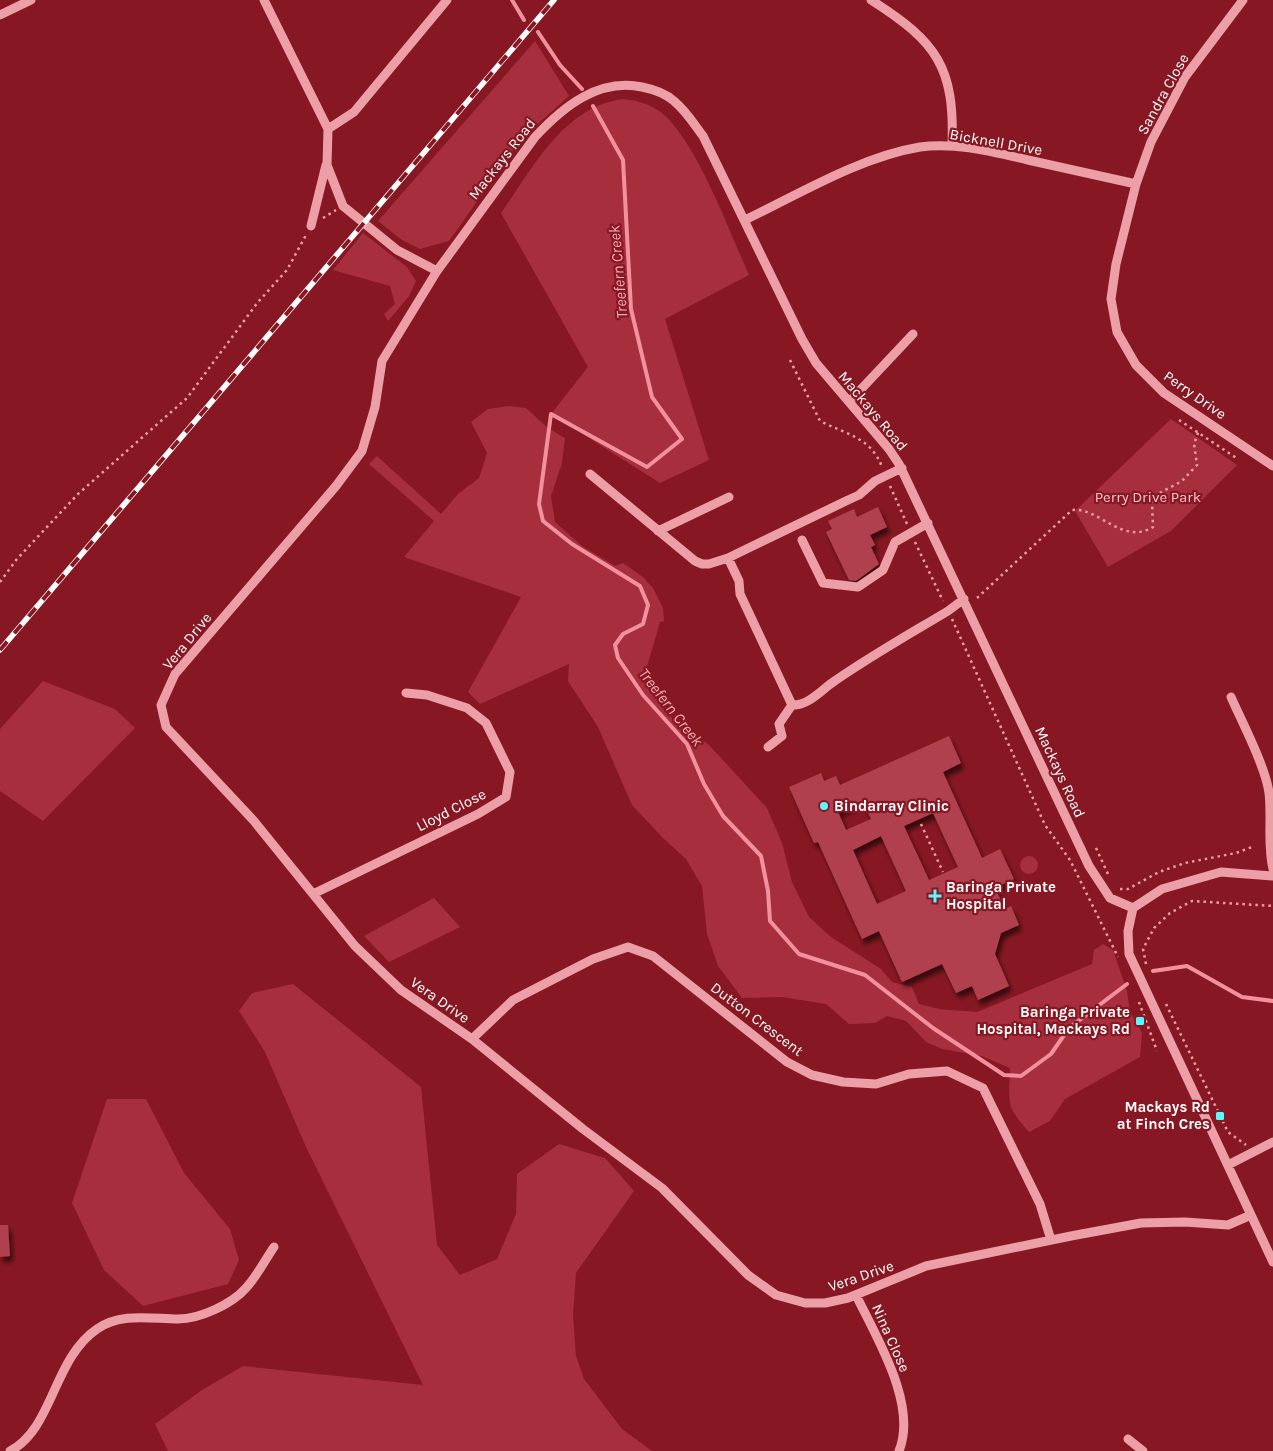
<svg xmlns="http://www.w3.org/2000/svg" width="1273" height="1451" viewBox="0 0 1273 1451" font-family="Karla,sans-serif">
<defs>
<filter id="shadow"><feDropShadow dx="3" dy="5.5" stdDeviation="2.5" flood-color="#0009"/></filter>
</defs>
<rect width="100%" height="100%" fill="#871823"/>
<path fill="#a72e3c" d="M535,41L569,96L522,138L449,241L420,249L402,240L378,221Z
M623,99C635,100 646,103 656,109C693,131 730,233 749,275L665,319L709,460L660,483L551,414L588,367L501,213C533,168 563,107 623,99Z
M363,233L407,267L416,281L409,296L388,321L384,314L395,304L390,286L333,270Z
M509,406L526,408L548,428L565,438L562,463L551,496L555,522L582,546L615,566L623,563L643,577L653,588L663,608L664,621L660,622L646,670L658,702L678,725L708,744L767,808L782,843L792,882L809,917L831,937L881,969L892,982L912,987L919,1004L939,1009L977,1012L1092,964L1094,950L1103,944L1113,950L1127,991L1130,1012L1142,1033L1140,1057L1065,1099L1050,1121L1029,1132C1005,1105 1009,1103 1010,1068L982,1056L942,1049L926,1042L906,1021L887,1016L875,1023L849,1024L826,1004L782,997L742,998L718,966L707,934L702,886L686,859L663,838L632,805L598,727L568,681L569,664L480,704L468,692L521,597L404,557L434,521L369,464L377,456L441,514L458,494L479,478L487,453L471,422L488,409Z
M1171,419L1237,465L1171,531L1108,567L1075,511Z
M43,681L115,709L135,728L43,821L0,791V729Z
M1020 865a9 9 0 1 1 18 0a9 9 0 1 1-18 0Z
M434,898L460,927L389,962L364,936Z
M293,984L421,1087L437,1245L460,1275L497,1259L516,1214L517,1174L559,1144L605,1158L634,1191L576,1273L573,1315L576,1356L584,1379L622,1429L652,1451H168L155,1424L202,1390L243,1366L423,1385L306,1147L265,1052L239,1011L252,993Z
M107,1099H146L184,1173L230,1229L239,1260L228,1284L143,1306L104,1270L72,1203Z"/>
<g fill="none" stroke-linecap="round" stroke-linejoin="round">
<path stroke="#f0919d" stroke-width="4" d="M512,0L524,20
M538,32L560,65L582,89
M593,106L623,160L631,309L652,397L682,439L647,467L551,414L539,504L543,521L572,544L640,586L648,605L643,624L623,634L615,645L618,658L643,695L687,744L704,784L723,816L761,856L768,891L770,921L799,954L865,975L933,1028L1004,1075L1021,1076L1051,1054L1069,1028L1127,984
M1153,971L1187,966L1242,997L1273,1001"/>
</g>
<path fill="#b0404d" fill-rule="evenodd" filter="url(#shadow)" d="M878,507L887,527L870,535L875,545L871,547L879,564L856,581L849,580L826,532L832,529L828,521L854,509L857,517Z
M949,736L961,763L943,772L982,858L1000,849L1014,879L995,888L1005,909L1011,906L1019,925L1001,933L995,954L1009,986L978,1000L972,986L956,993L942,964L902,982L879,931L862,939L818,842L814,843L789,787L821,773L824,781L836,776L840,785ZM863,801L871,819L846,830L838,812ZM933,813L958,867L929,880L904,826ZM881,836L906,891L877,904L853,850Z
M0,1225H8L10,1256L0,1257Z"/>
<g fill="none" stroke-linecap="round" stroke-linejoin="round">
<path stroke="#ed9fa8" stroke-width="2.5" stroke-dasharray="2.5 4" stroke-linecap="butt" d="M323,218L336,210
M790,360L820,421C845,434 871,437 882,467
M1179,420L1238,459
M890,486L907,524
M915,542L943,601
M0,582L17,559L78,494L187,398L258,302L287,270L306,235
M977,598L1072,510C1099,507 1123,546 1153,527L1152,502L1156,495L1182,481L1197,465L1194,444L1199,430
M952,619L1045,825L1070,860L1118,957
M921,824L943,872
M1096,848L1108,874
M1120,889H1128L1159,872L1185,863L1236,853L1252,847
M1146,964L1143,949L1154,928L1170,913L1192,901L1273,906
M1139,1002L1157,1051
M1166,1004L1228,1132L1246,1145"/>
<path stroke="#ed9fa8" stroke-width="9" d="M264,0L328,129L327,165L343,206L397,250L437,271
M871,0C937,42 955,67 952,146
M1243,0L1185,77L1151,142L1136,184L1116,264L1111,299L1117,332L1136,365L1164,393L1273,466
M0,15L31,0
M328,129L354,112L447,0
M745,220C799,194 860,157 920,147C956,142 993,152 1028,160C1064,168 1100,176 1136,184
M311,226L326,165
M849,402L913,334
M590,474L695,561L702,564H709L728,558L848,500L859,495L875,481L902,468
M658,531L729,497
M802,540L823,583L858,587L883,570L895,542L928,523
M728,558L739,581L740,594L792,705C806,706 819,693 829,685C867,658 908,635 948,611L964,599
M1231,697C1242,722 1266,768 1269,793C1272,819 1267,844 1273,869
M768,747L782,736L779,724L792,705
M313,894L478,814L506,797L510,772L486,723L467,708L427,695L406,693
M1133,908L1110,898L1089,866L899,464L889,449L816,363L802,339L703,136C694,124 686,111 674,101C665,93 652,89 642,87C598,78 563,107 535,137L437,271L382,361L375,407L362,451L336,486L175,674L161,705L166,727L254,821L355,946L401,990L472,1039L583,1129L662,1188L748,1275L776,1295L805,1303H825L848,1298L926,1266L1071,1236L1141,1223L1185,1222L1228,1225L1251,1215
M1133,908L1128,931L1129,954L1273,1262
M1133,908L1162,889L1221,872L1273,876
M472,1039L513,1000L593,959L628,947L653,956L787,1062L812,1075L843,1082L876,1084L909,1074L947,1071L983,1088L1040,1204L1051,1240
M1228,1165L1273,1142
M856,1295C876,1337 918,1404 899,1451
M1128,1439L1143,1451
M10,1451C53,1429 53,1359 97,1329C121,1312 152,1319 178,1319C200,1319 232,1304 246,1288C257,1276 265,1260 274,1247"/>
<g stroke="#fff" stroke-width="5.5">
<path id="rail" d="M0,650L554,0"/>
</g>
<use href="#rail" stroke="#871823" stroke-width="4" stroke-dasharray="11" stroke-linecap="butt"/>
</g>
<g fill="#5af8ff" stroke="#871823" stroke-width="2">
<circle cx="824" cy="806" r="5"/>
<path d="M932.5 888.5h5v5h5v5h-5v5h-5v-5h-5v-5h5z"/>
<rect x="1135" y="1016" width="10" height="10" rx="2.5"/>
<rect x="1215" y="1111" width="10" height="10" rx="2.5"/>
</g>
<g text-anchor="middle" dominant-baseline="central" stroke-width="4.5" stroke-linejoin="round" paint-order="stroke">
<g font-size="15" fill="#fff" stroke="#871823">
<text transform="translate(1163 94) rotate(-61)">Sandra Close</text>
<text transform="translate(996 142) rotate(10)">Bicknell Drive</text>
<text transform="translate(502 159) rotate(-52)">Mackays Road</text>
<text transform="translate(1195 395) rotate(35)">Perry Drive</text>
<text transform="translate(873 411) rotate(50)">Mackays Road</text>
<text transform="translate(187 641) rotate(-51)">Vera Drive</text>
<text transform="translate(1060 772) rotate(65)">Mackays Road</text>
<text transform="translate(451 810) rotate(-27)">Lloyd Close</text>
<text transform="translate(440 1000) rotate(35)">Vera Drive</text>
<text transform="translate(757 1019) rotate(37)">Dutton Crescent</text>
<text transform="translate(861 1276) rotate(-19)">Vera Drive</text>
<text transform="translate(891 1338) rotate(66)">Nina Close</text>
</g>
<g font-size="15" fill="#f9c4ca" stroke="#871823">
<text x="1148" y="497">Perry Drive Park</text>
</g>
<g font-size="15" font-weight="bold" fill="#fff" stroke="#871823" text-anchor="start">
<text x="834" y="806">Bindarray Clinic</text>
<text x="946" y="887">Baringa Private<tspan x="946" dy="17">Hospital</tspan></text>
<text x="1130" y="1012" text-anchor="end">Baringa Private<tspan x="1130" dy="17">Hospital, Mackays Rd</tspan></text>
<text x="1210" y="1107" text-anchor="end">Mackays Rd<tspan x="1210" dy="17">at Finch Cres</tspan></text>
</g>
<g font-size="16" font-style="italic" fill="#f4aab3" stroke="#871823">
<text transform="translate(618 272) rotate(-95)">Treefern Creek</text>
<text transform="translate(671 707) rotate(52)">Treefern Creek</text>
</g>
</g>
</svg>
